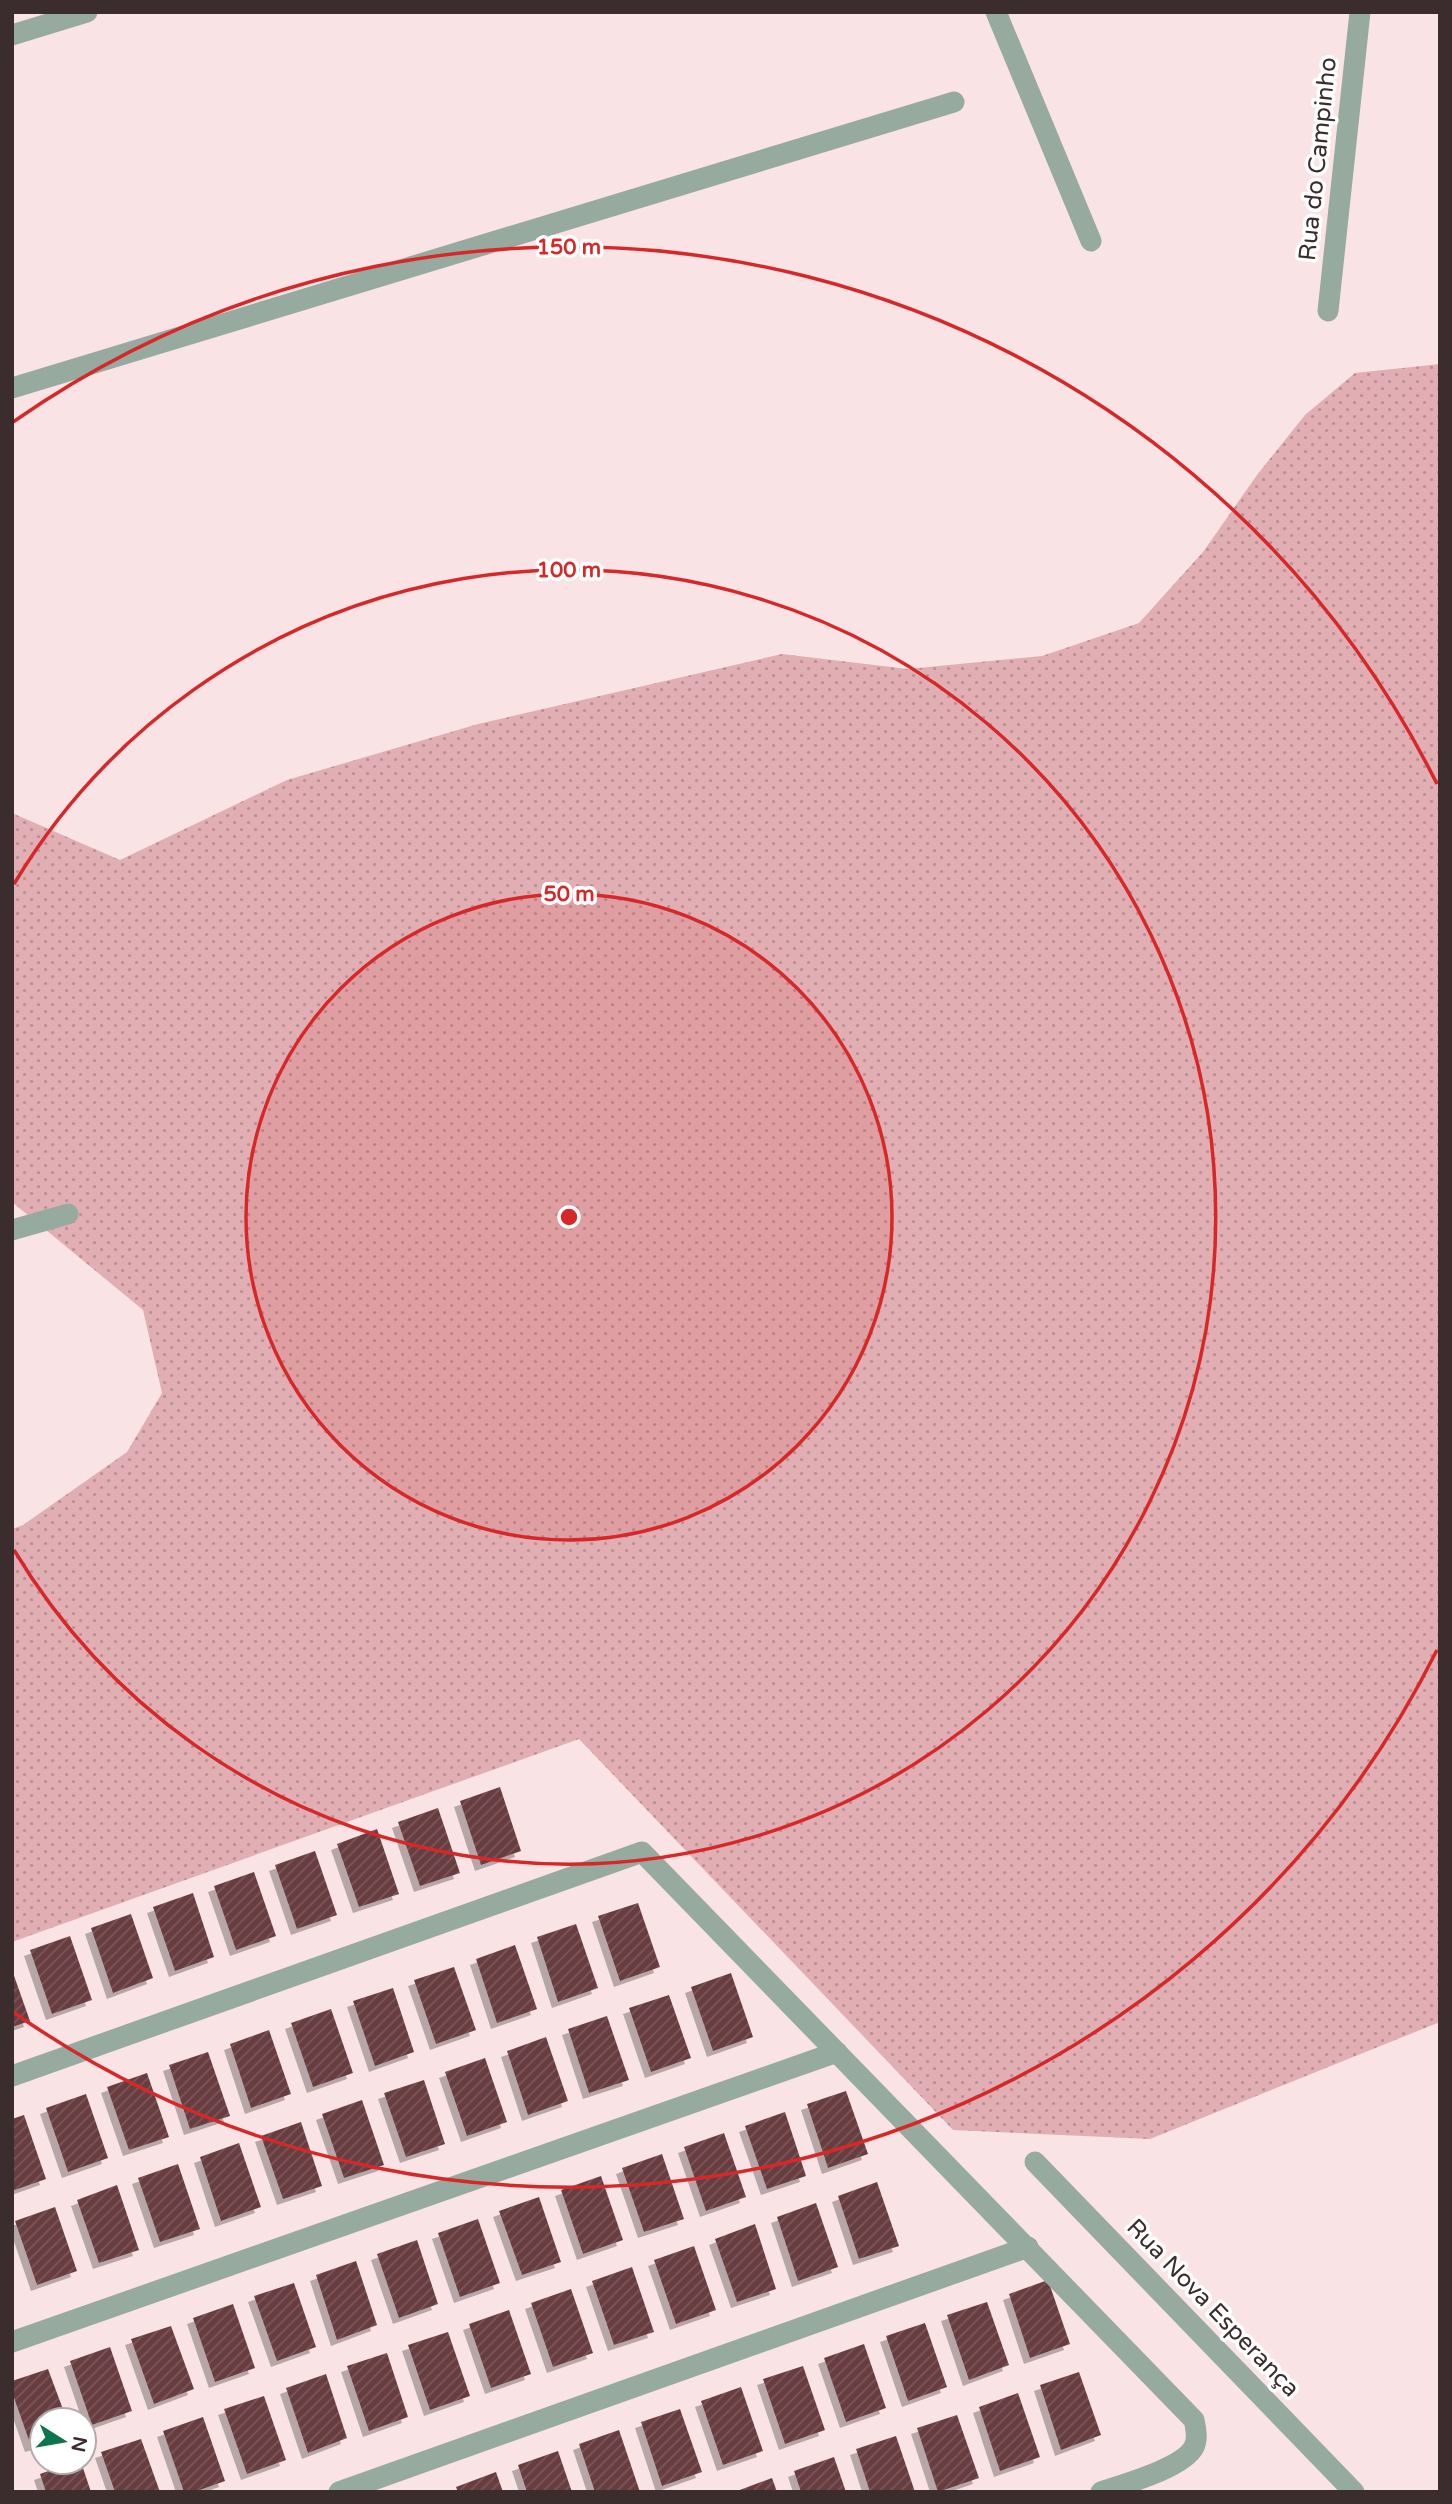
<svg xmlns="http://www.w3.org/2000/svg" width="1452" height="2504" viewBox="0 0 1452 2504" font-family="'Varela Round',sans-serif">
<defs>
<pattern id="grass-dots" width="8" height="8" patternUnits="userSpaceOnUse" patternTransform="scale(1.75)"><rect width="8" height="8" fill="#e1afb3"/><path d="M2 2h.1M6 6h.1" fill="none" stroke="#b88f92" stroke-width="1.8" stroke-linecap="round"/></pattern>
<pattern id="building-hatch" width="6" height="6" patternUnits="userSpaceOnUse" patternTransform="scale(1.75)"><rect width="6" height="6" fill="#683d41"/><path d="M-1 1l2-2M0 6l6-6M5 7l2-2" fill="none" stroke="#7a575a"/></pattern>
<filter id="shadow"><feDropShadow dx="-6" dy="6" stdDeviation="0" flood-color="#0004"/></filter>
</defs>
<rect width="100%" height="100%" fill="#fae3e4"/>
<path fill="url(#grass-dots)" d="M1440,364V2022L1150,2139L953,2130L579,1739L12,1942V1529L23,1525L127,1452L162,1393L143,1310L12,1202V813L120,860L287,780L478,724L782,654L908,669L1042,656L1139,623L1203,552L1257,475L1305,415L1355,373Z"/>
<path fill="url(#building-hatch)" filter="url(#shadow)" d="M500,1787L521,1851L481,1865L460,1801Z
M438,1808L460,1873L420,1886L398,1822Z
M377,1829L399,1894L359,1907L337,1844Z
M315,1851L337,1915L297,1929L275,1865Z
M254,1872L276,1936L236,1950L214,1886Z
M193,1893L214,1957L175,1971L153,1907Z
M638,1903L660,1967L620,1981L598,1916Z
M131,1914L153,1978L113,1993L91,1928Z
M576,1924L598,1988L558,2002L537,1937Z
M70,1936L92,2000L52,2014L30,1950Z
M515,1945L537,2009L497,2023L476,1959Z
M454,1967L476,2030L436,2044L414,1980Z
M12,1970L30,2021L12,2027Z
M731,1973L753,2037L713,2051L691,1987Z
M393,1988L414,2052L375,2066L353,2001Z
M669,1995L691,2058L651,2072L629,2008Z
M331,2009L353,2073L313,2087L291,2023Z
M607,2016L629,2080L589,2093L568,2029Z
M269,2030L291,2094L251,2108L230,2044Z
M546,2037L568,2101L528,2115L507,2051Z
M208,2052L230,2116L190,2129L169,2065Z
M485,2058L507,2122L467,2136L445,2072Z
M147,2073L169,2137L129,2150L107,2087Z
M424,2080L445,2144L406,2157L384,2093Z
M846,2091L868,2154L828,2168L807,2104Z
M86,2094L108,2158L68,2172L46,2108Z
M362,2100L384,2165L344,2178L322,2114Z
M785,2112L806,2176L767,2189L745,2126Z
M24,2115L46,2179L12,2191V2119Z
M301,2122L322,2186L283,2199L261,2136Z
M724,2133L746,2197L706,2211L684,2147Z
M239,2143L261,2207L221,2221L200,2157Z
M662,2154L684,2219L644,2232L622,2168Z
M178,2164L200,2229L160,2242L138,2178Z
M601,2176L623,2240L583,2254L561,2190Z
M877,2182L899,2246L859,2259L838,2196Z
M117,2185L139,2250L99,2263L77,2200Z
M539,2197L561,2262L522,2275L499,2211Z
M816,2203L838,2267L798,2281L777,2217Z
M55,2207L77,2271L37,2285L15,2221Z
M478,2219L500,2283L460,2297L438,2233Z
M755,2224L776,2289L737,2302L715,2239Z
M417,2240L438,2304L399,2318L377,2254Z
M694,2246L716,2310L676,2324L654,2260Z
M356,2261L377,2325L337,2340L316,2275Z
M632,2267L654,2332L614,2345L592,2281Z
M1048,2280L1070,2344L1030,2358L1009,2294Z
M294,2283L316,2347L277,2361L254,2296Z
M571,2289L593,2353L553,2367L531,2303Z
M987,2302L1009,2365L969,2380L947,2315Z
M233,2304L255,2368L215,2382L193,2318Z
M509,2310L531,2374L491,2388L469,2324Z
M925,2323L947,2387L908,2401L886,2336Z
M171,2326L194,2389L154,2404L131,2339Z
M448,2332L470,2396L430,2410L408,2345Z
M864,2344L886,2408L846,2422L824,2358Z
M110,2347L132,2411L92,2425L70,2361Z
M387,2353L408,2417L369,2431L347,2366Z
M803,2366L825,2430L785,2444L763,2379Z
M48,2369L67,2420H42V2443L31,2446L12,2392V2381Z
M1079,2372L1101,2435L1061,2450L1040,2385Z
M326,2374L347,2438L308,2453L286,2388Z
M741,2387L763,2451L723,2465L701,2401Z
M1018,2393L1040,2457L1000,2471L979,2407Z
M264,2396L286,2460L247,2474L224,2409Z
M680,2409L702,2472L662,2486L641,2422Z
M957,2415L979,2478L938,2492L917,2428Z
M203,2417L225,2481L194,2492H184L163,2431Z
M619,2430L640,2492H595L579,2444Z
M896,2436L915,2492H870L856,2449Z
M141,2439L160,2492H115L101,2452Z
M558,2451L572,2492H527L518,2465Z
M834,2457L846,2492H801L794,2471Z
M74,2462H81L91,2492H46L40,2474Z
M496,2472L503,2492H458L456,2487Z
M772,2478L777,2492H737V2491Z"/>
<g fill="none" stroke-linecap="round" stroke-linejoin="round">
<path stroke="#96aa9f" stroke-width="21" d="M996,12L1091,241
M12,35L87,12
M1328,311L1360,12
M12,388L954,102
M12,1230L68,1214
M12,2076L642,1852L1194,2420C1196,2428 1198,2439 1194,2447C1183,2468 1124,2484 1101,2492
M1035,2162L1354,2492
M12,2342L837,2052
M339,2492L1028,2247"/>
</g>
<circle cx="569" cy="1217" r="323" fill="#d62828" fill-opacity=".12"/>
<g fill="none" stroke="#d62828" stroke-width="3.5">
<circle cx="569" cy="1217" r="323"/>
<path d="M14 884A647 647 0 1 1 14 1550"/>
<path d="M1437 1650A970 970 0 0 1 13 2012M13 422A970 970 0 0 1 1437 784"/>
</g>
<g text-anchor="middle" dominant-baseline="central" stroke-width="7" stroke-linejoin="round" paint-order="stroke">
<g font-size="24" fill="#3b2d2e" stroke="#fff">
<text transform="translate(1318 159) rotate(-84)">Rua do Campinho</text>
<text transform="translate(1213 2308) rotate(46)">Rua Nova Esperança</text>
</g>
</g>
<circle cx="569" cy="1217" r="10" fill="#d62828" stroke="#fff" stroke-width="3.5"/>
<g font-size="21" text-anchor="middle" font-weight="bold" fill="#d62828" stroke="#fff" stroke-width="7" stroke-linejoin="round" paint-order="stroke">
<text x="569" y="254">150 m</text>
<text x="569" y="577">100 m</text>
<text x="569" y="901">50 m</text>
</g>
<rect width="1452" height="2504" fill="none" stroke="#3b2d2e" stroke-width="28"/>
<g transform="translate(63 2441) rotate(101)"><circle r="33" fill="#ffffff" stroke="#b1abab" stroke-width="2"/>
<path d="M0-5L12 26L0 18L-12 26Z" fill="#0d754e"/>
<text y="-10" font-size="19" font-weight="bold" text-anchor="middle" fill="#3b2d2e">N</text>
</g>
</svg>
